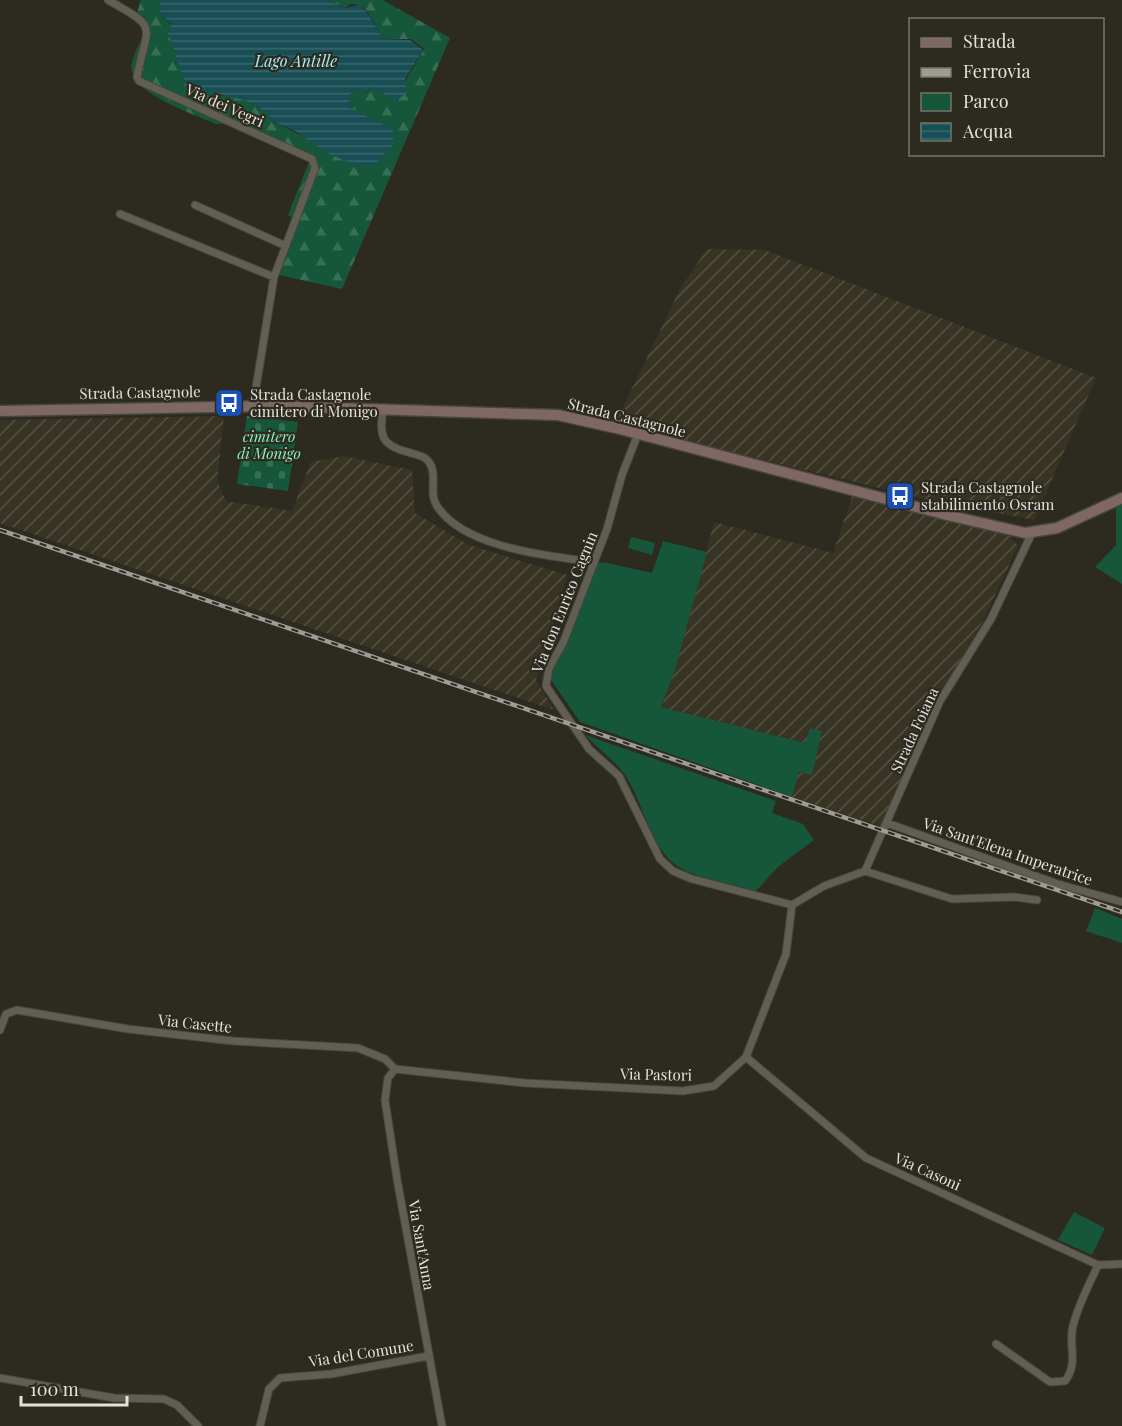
<svg xmlns="http://www.w3.org/2000/svg" width="1122" height="1426" viewBox="0 0 1122 1426" font-family="'Playfair Display',serif">
<defs>
<pattern id="industrial-furrows" width="10" height="10" patternUnits="userSpaceOnUse" patternTransform="scale(1.5)"><rect width="10" height="10" fill="#383424"/><path d="M-1 1l2-2M0 10L10 0M9 11l2-2" fill="none" stroke="#555143"/></pattern>
<pattern id="forest-firs" width="22" height="20" patternUnits="userSpaceOnUse" patternTransform="scale(1.5)"><rect width="22" height="20" fill="#16563a"/><path d="M5 1l3.5 6h-7zM16 11l3.5 6h-7z" fill="#386e56"/></pattern>
<pattern id="cemetery-stones" width="16" height="16" patternUnits="userSpaceOnUse" patternTransform="scale(1.5)"><rect width="16" height="16" fill="#16563a"/><path d="M2 7V4a2 2 0 0 1 4 0v3zM10 15v-3a2 2 0 0 1 4 0v3z" fill="#386e56"/></pattern>
<pattern id="water-rules" width="6" height="5" patternUnits="userSpaceOnUse" patternTransform="scale(1.5)"><rect width="6" height="5" fill="#184e55"/><path d="M0 2.5h6" fill="none" stroke="#39676d"/></pattern>
</defs>
<rect width="100%" height="100%" fill="#2d2a20"/>
<path fill="#383424" d="M890,830L1122,910V915L888,835Z"/>
<path fill="url(#industrial-furrows)" d="M707,249L765,250L1096,378L1034,520L937,502L615,424L681,287Z
M224,416L217,481L226,501L292,511L311,462L344,456L412,470L415,513L469,545L567,575L536,680L554,710L0,523V420Z
M852,497L887,503L1010,535L1018,546L983,621L938,699L882,827L792,797L799,771L812,774L806,743L661,708L675,670L714,522L833,553Z"/>
<path fill="#16563a" d="M1122,505V584L1095,567L1116,545V508Z
M631,537L655,543L652,555L628,548Z
M663,541L707,552L675,670L661,707L805,743L810,728L822,731L812,775L799,772L792,797L580,722L549,677L594,562L607,563L652,573Z
M585,735L776,801L772,813L803,824L814,840L778,867L756,891C734,885 696,879 677,866C653,851 642,802 627,778C617,762 598,749 585,735Z
M1095,908L1122,919V943L1086,931Z
M1074,1212L1105,1228L1092,1255L1058,1240Z"/>
<path fill="url(#forest-firs)" d="M141,0H161L158,10L171,26L168,33L219,96L230,95L244,100L267,112L272,121L308,139L393,130L350,108L349,95L358,89L366,93L373,87L396,101C403,82 414,67 424,49L411,39H385C373,26 370,3 350,4L346,8L327,0H383L450,38L342,289L279,275L293,218L288,215L311,157L230,124H216C194,114 124,92 132,62C135,51 142,39 146,28L136,16Z"/>
<path fill="url(#cemetery-stones)" d="M247,416L298,422L288,491L237,484Z"/>
<path fill="url(#water-rules)" d="M161,0H327L346,8L358,5C370,11 375,28 385,39L410,40L423,50L405,79L407,93L395,101L373,87L365,93L358,89L349,95L350,108L393,129V144L375,165L369,167L353,164L329,154L295,131L272,121L267,112L244,100L192,88L185,83L168,33L171,25L158,10Z"/>
<g fill="none" stroke-linecap="round" stroke-linejoin="round">
<g stroke="#47453c" stroke-width="9">
<path id="street" d="M108,0C161,30 147,23 137,77L139,81L312,159L315,168L274,277L253,406
M195,205L286,246
M120,214L274,277
M383,408C380,434 379,445 408,452C413,454 420,455 425,458C441,471 427,491 437,506C464,548 549,556 594,562
M638,434L622,475L607,529L563,643L549,668L546,686L589,749L619,776L660,859L673,871L692,879L792,905
M887,823L1058,884L1122,902
M865,871L952,899L1014,897L1037,900
M792,905L824,886L865,871L940,701L991,619L1032,533
M0,1030L6,1014L17,1010L128,1029L233,1041L358,1048L385,1059L395,1069
M746,1057L866,1158L1098,1265L1122,1264
M395,1069L525,1083L683,1091L714,1086L746,1057L786,954L792,905
M395,1069L388,1078L385,1100L397,1179L442,1426
M996,1344L1050,1382L1065,1381C1079,1363 1068,1345 1073,1326C1078,1305 1089,1285 1098,1265
M0,1378L114,1398L164,1399L177,1405L198,1426
M260,1426L269,1389L280,1378L331,1374L428,1356"/>
</g>
<g stroke="#47453c" stroke-width="13">
<path id="secondary" d="M0,411L272,406L558,415L616,428L947,515L1025,533L1057,528L1122,498"/>
</g>
<use href="#street" stroke="#615e53" stroke-width="7"/>
<use href="#secondary" stroke="#7f6763" stroke-width="10"/>
<g stroke="#9e9c94" stroke-width="4.5">
<path id="rail" d="M0,530L1122,912"/>
</g>
<use href="#rail" stroke="#2d2a20" stroke-width="2" stroke-dasharray="7" stroke-linecap="butt"/>
</g>
<defs>
<g id="bus-square" transform="scale(1.5)"><rect x="-9" y="-9" width="18" height="18" rx="4" fill="#1a4fb4" stroke="#2d2a20"/><path d="M-5-6H5V4H4V6H2V4H-2V6H-4V4H-5ZM-3.5-4V0h7V-4ZM-3.5 1.2v1.5H-2V1.2ZM2 1.2v1.5H3.5V1.2Z" fill="#fff"/></g>
</defs>
<g fill-rule="evenodd">
<use href="#bus-square" x="229" y="403"/>
<use href="#bus-square" x="900" y="496"/>
</g>
<g text-anchor="middle" dominant-baseline="central" stroke-width="4.5" stroke-linejoin="round" paint-order="stroke">
<g font-size="15" fill="#e4e2dc" stroke="#2d2a20">
<text transform="translate(225 105) rotate(24)">Via dei Vegri</text>
<text transform="translate(140 392) rotate(-1)">Strada Castagnole</text>
<text transform="translate(627 417) rotate(14)">Strada Castagnole</text>
<text transform="translate(564 602) rotate(-68)">Via don Enrico Cagnin</text>
<text transform="translate(914 730) rotate(-65)">Strada Foiana</text>
<text transform="translate(1008 851) rotate(19)">Via Sant'Elena Imperatrice</text>
<text transform="translate(195 1023) rotate(6)">Via Casette</text>
<text transform="translate(656 1074) rotate(1)">Via Pastori</text>
<text transform="translate(928 1171) rotate(24)">Via Casoni</text>
<text transform="translate(422 1245) rotate(80)">Via Sant'Anna</text>
<text transform="translate(361 1353) rotate(-9)">Via del Comune</text>
</g>
<g font-size="15" fill="#e4e2dc" stroke="#2d2a20" text-anchor="start">
<text x="250" y="394">Strada Castagnole<tspan x="250" dy="17">cimitero di Monigo</tspan></text>
<text x="921" y="487">Strada Castagnole<tspan x="921" dy="17">stabilimento Osram</tspan></text>
</g>
<g font-size="15" font-style="italic" fill="#8af2bd" stroke="#2d2a20">
<text x="269" y="436">cimitero<tspan x="269" dy="17">di Monigo</tspan></text>
</g>
<g font-size="16" font-style="italic" fill="#a6effb" stroke="#2d2a20">
<text x="296" y="60">Lago Antille</text>
</g>
</g>
<rect x="909" y="18" width="195" height="138" fill="#2d2a20" stroke="#76746b" stroke-width="1.5"/>
<rect x="921" y="38" width="30" height="9" fill="#7f6763" stroke="#76746b" stroke-width="1.5"/>
<text x="963" y="48" font-size="18" fill="#e4e2dc">Strada</text>
<rect x="921" y="68" width="30" height="9" fill="#9e9c94" stroke="#76746b" stroke-width="1.5"/>
<text x="963" y="78" font-size="18" fill="#e4e2dc">Ferrovia</text>
<rect x="921" y="93" width="30" height="18" fill="#16563a" stroke="#76746b" stroke-width="1.5"/>
<text x="963" y="108" font-size="18" fill="#e4e2dc">Parco</text>
<rect x="921" y="123" width="30" height="18" fill="url(#water-rules)" stroke="#76746b" stroke-width="1.5"/>
<text x="963" y="138" font-size="18" fill="#e4e2dc">Acqua</text>
<path d="M21 1396v9h106v-9" fill="none" stroke="#e4e2dc" stroke-width="3"/>
<text x="30" y="1396" font-size="18" fill="#e4e2dc" stroke="#2d2a20" stroke-width="4.5" paint-order="stroke">100 m</text>
</svg>
